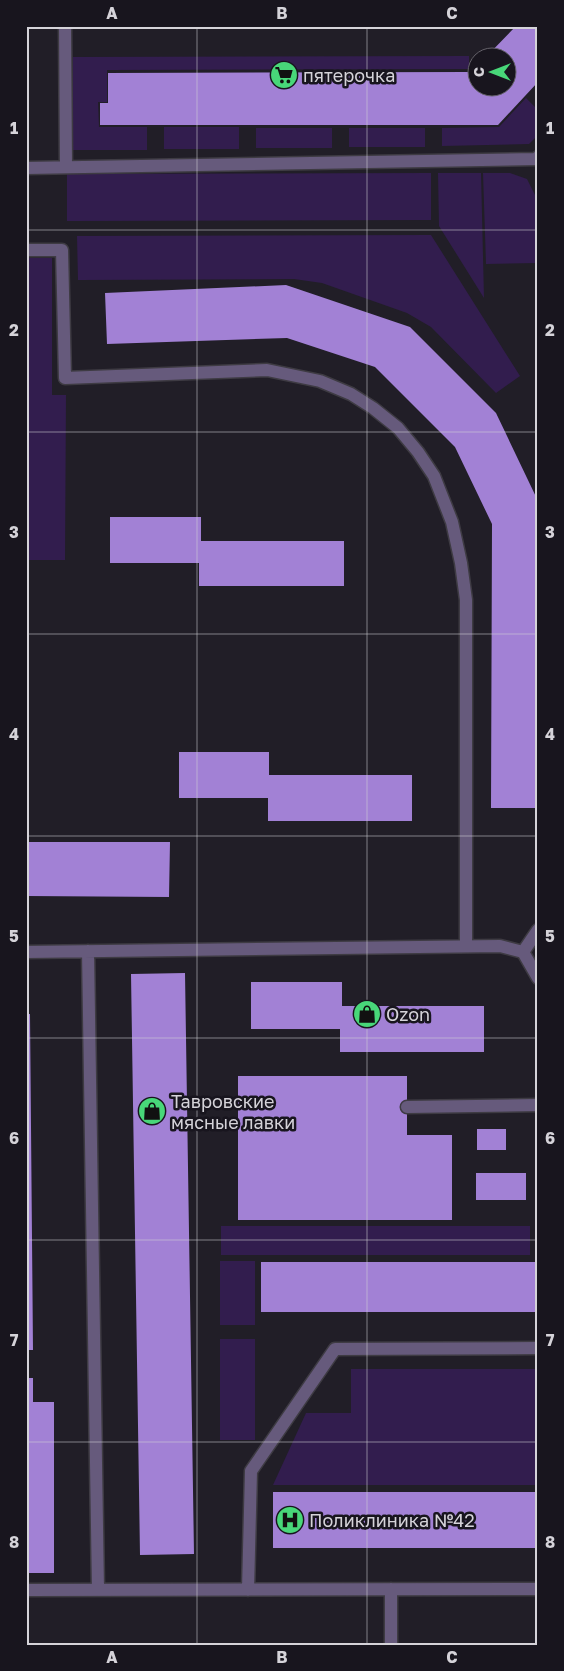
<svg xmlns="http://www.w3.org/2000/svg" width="564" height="1671" viewBox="0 0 564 1671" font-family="'Golos Text',sans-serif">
<rect width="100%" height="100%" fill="#211e27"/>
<path fill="#321d4e" d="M469,56V69L107,70V102H98L99,127H147V150H73V57Z
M526,98L538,110V135L529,144L442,146V128L499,127Z
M164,127H239V149H164Z
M256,128H332V148H256Z
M349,128H425V147H349Z
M431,173V220L67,221V174Z
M438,173H481L484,298L439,226Z
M483,173H510L527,179L538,201V263L486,264Z
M431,235L520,376L496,393L431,327L407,313L322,283L294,279L78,280L77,236Z
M26,258H52V395H66L65,560H26Z
M221,1226H530V1255H221Z
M220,1261H255V1325H220Z
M220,1339H255V1440H220Z
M351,1369H538V1485H273L306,1413H351Z"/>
<path fill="#a281d5" d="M516,26H538V82L498,125H100V103H108V73L470,72L476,66V88H506V58H485Z
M286,285L410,327L496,413L538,501V808H491L492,524L455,447L375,367L287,338L107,344L105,293Z
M110,517H201V541H344V586H199V563H110Z
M179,752H269V775H412V821H268V798H179Z
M26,842H170L169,897L26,896Z
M185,973L194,1554L140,1555L131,974Z
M251,982H342V1006H484V1052H340V1029H251Z
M26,1014H30L33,1350H26Z
M238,1076H407V1135H452V1220H238Z
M477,1129H506V1150H477Z
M476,1173H526V1200H476Z
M261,1262H538V1312H261Z
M26,1378H33V1402H54V1573H26Z
M273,1492H538V1548H273Z"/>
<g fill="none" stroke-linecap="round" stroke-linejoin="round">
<g stroke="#3e3b43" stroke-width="15">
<path id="minor" d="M65,26L66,167
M26,168L536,159L538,157
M26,250H62L65,378L267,370L320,381L351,394L373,408L398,428L418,452L434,476L452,522L461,563L466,600V946
M88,951L98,1590
M26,952L500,946L523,952L538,930
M523,952L538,978
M407,1107L538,1105
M391,1589V1645
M26,1590L538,1589
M248,1590L251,1471L335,1349L538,1348"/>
</g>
<use href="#minor" stroke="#665a7c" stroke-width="12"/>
</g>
<path fill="none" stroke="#d5d3d9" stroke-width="1" stroke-opacity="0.55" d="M197,26V1645M367,26V1645M26,230H538M26,432H538M26,634H538M26,836H538M26,1038H538M26,1240H538M26,1442H538"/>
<defs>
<g id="supermarket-disc" transform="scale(1.4375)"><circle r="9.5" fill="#48d779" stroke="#18151e"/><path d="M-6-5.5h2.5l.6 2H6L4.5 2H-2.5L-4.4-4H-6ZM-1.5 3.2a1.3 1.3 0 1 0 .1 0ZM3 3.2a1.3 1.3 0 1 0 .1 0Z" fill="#111"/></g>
<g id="shop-disc" transform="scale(1.4375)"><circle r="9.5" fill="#48d779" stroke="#18151e"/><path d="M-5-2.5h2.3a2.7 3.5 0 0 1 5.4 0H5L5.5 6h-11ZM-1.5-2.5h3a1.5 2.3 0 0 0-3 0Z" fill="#111"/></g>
<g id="hospital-disc" transform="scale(1.4375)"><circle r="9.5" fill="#48d779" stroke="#18151e"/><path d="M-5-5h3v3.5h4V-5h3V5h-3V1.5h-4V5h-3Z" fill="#111"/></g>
</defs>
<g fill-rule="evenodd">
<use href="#supermarket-disc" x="284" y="75"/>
<use href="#shop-disc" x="367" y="1014"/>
<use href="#shop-disc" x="152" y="1111"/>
<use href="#hospital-disc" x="290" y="1520"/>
</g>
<g text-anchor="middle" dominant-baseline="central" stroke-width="5" stroke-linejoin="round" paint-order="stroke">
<g font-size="18" fill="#d5d3d9" stroke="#18151e" text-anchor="start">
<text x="303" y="75">пятерочка</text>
<text x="386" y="1014">Ozon</text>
<text x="171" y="1101">Тавровские<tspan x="171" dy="21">мясные лавки</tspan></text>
<text x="309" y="1520">Поликлиника №42</text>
</g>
</g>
<rect width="564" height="1671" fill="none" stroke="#18151e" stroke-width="55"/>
<g transform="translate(492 72) rotate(270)"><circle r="24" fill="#18151e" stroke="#646169"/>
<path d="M0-4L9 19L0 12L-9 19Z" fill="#48d779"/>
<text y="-8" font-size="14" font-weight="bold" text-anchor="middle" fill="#d5d3d9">С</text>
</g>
<rect x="28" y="28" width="508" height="1616" fill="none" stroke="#d5d3d9" stroke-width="2"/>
<g font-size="16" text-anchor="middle" font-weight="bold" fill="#d5d3d9">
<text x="112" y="19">A</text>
<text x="282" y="19">B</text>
<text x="452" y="19">C</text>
<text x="14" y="134">1</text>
<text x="550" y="134">1</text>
<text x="14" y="336">2</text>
<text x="550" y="336">2</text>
<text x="14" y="538">3</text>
<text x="550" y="538">3</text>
<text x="14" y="740">4</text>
<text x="550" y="740">4</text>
<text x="14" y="942">5</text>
<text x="550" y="942">5</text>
<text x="14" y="1144">6</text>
<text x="550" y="1144">6</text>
<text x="14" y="1346">7</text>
<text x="550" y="1346">7</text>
<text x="14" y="1548">8</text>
<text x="550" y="1548">8</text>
<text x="112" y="1663">A</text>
<text x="282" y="1663">B</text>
<text x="452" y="1663">C</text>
</g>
</svg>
